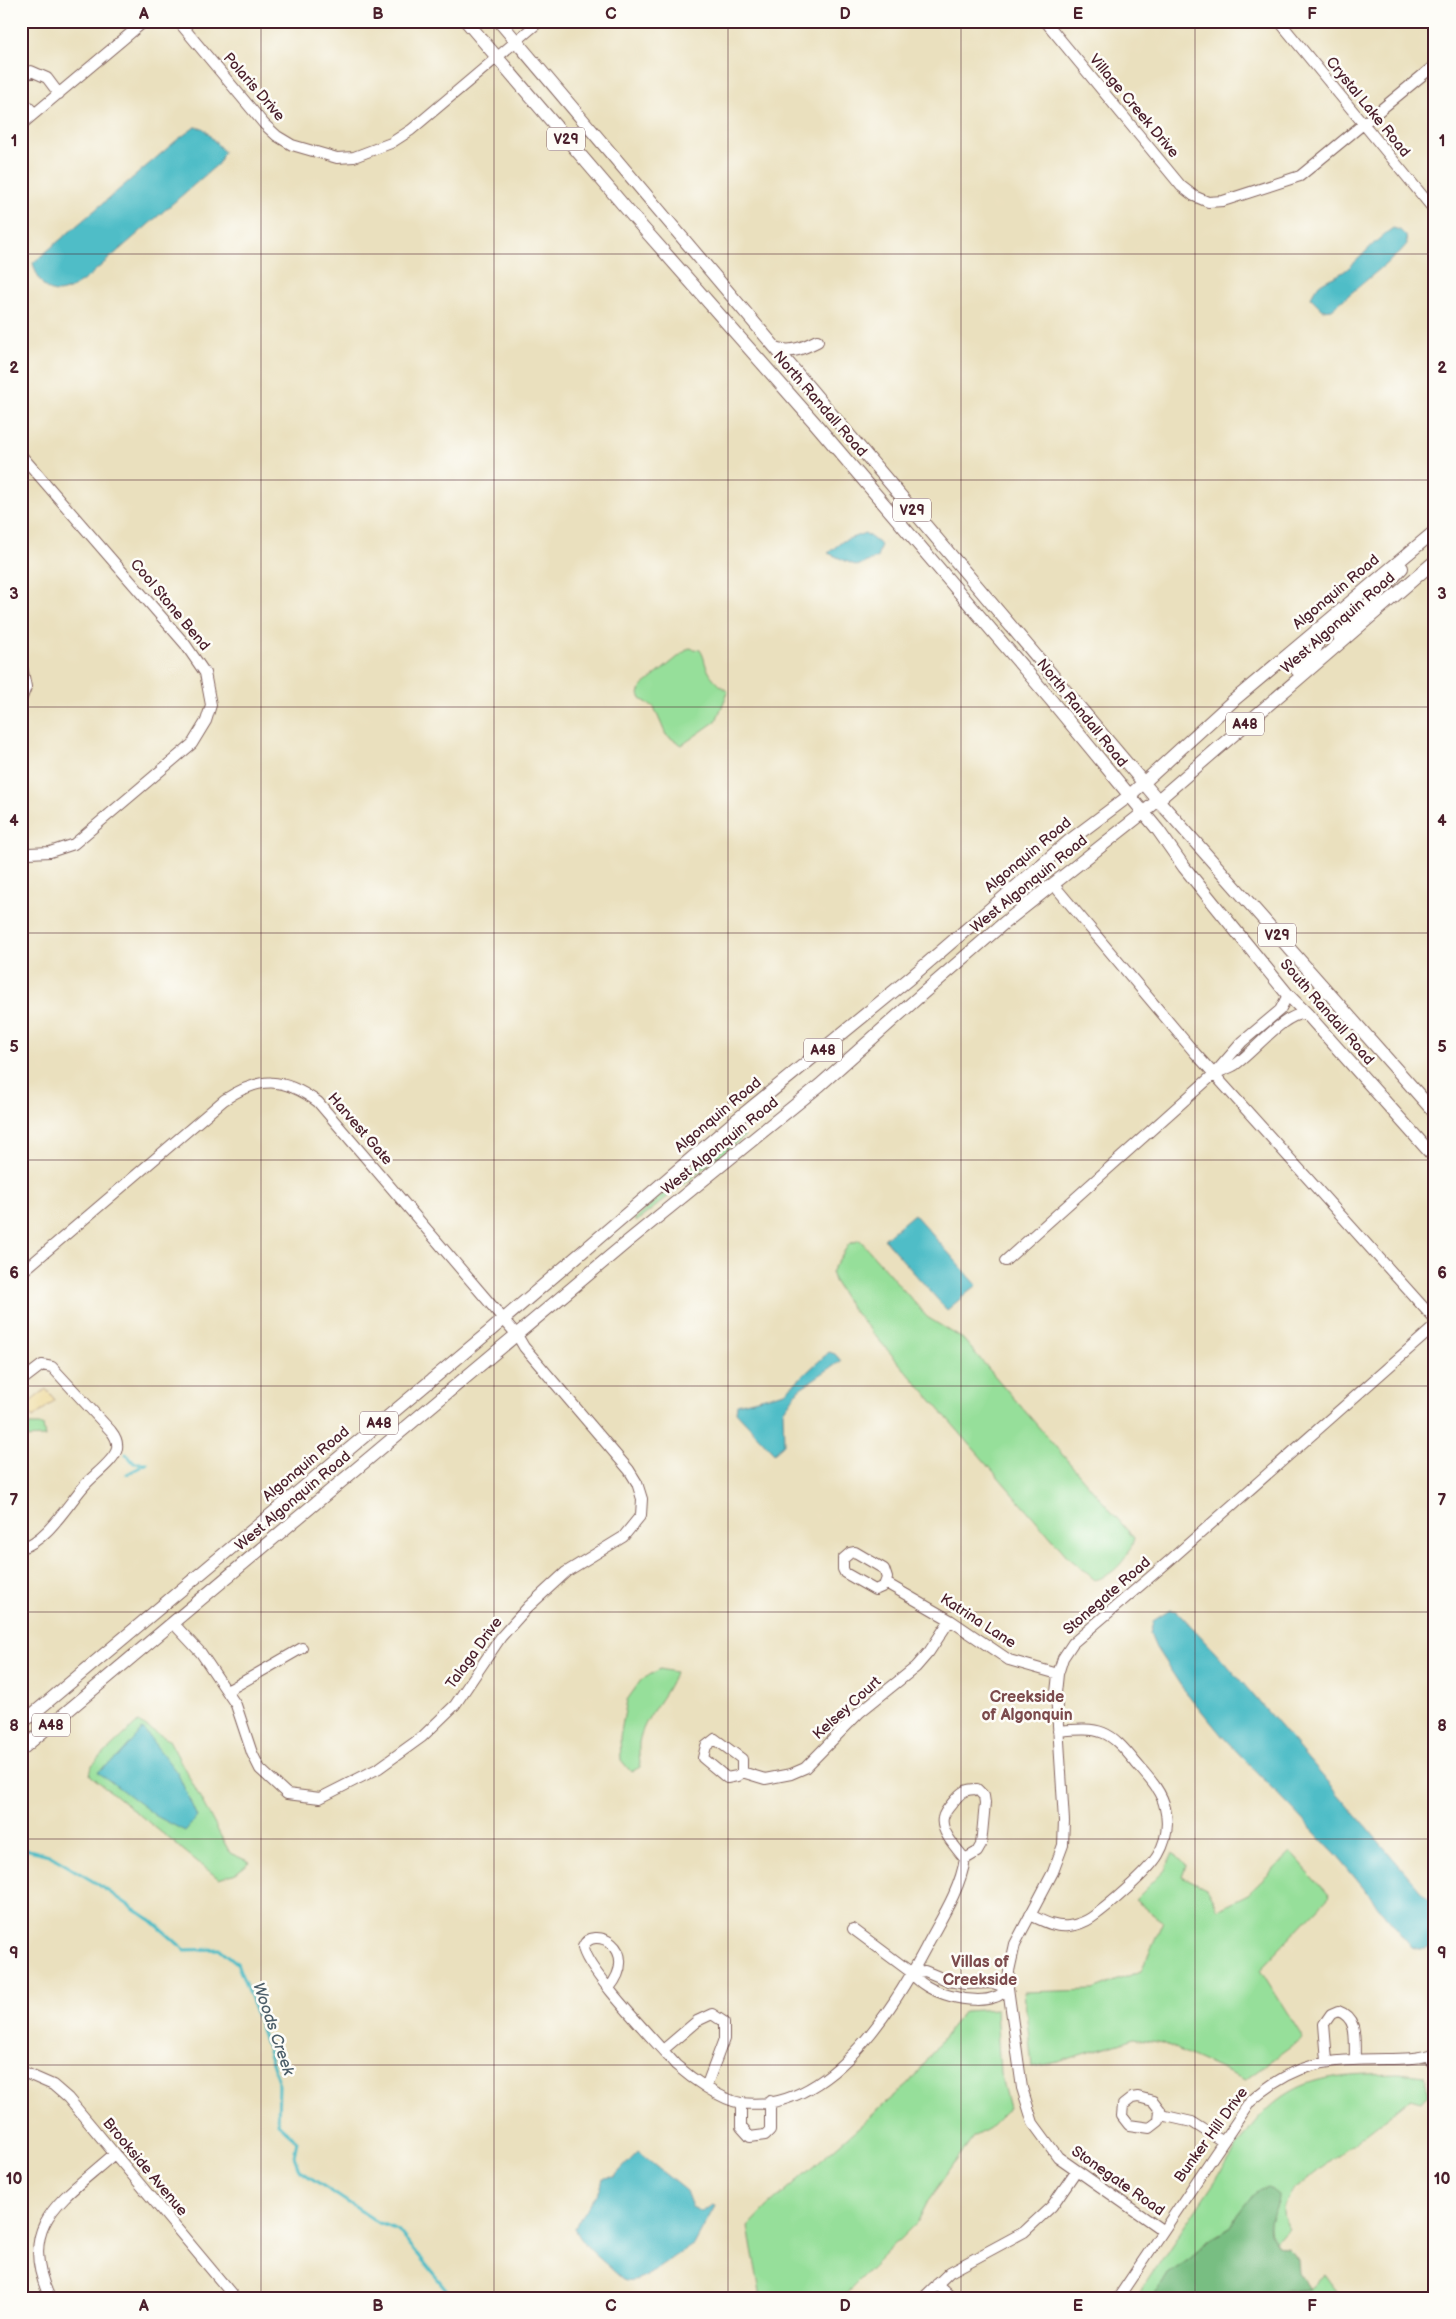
<svg xmlns="http://www.w3.org/2000/svg" width="1456" height="2319" viewBox="0 0 1456 2319" font-family="'Balsamiq Sans',sans-serif">
<rect width="100%" height="100%" fill="#fdfcf7"/>
<filter id="ink" filterUnits="userSpaceOnUse"><feTurbulence type="fractalNoise" baseFrequency=".02" numOctaves="2"/><feDisplacementMap in="SourceGraphic" scale="10" xChannelSelector="R" yChannelSelector="G"/><feConvolveMatrix kernelMatrix="1 2 1 2 8 2 1 2 1" color-interpolation-filters="sRGB"/></filter>
<filter id="wash" filterUnits="userSpaceOnUse"><feTurbulence type="fractalNoise" baseFrequency=".0096" numOctaves="4" result="noise"/><feDisplacementMap in="SourceGraphic" scale="20" xChannelSelector="R" yChannelSelector="G"/><feGaussianBlur stdDeviation="1.12" result="paint"/><feColorMatrix in="noise" values="0 0 0 0 0 0 0 0 0 0 0 0 0 0 0 0 0 1.4 0 .05"/><feComposite in="paint" operator="in"/></filter>
<g filter="url(#wash)">
<rect width="100%" height="100%" fill="#eae0be"/>
<path fill="#96df9a" stroke="#707f62" d="M689,648L700,650C705,657 704,663 708,670C712,679 720,685 728,692L716,721L682,745L666,735L654,707L641,699L639,694L642,686Z
M736,1126L745,1136L636,1222L634,1220Z
M860,1240L927,1317L963,1339L1134,1538C1129,1557 1115,1575 1095,1580L1068,1557L851,1308L834,1281L831,1272L849,1244Z
M21,1422L28,1425H43L45,1437L21,1438Z
M660,1669L675,1672C667,1697 643,1717 639,1743C638,1750 640,1759 640,1767L631,1772L621,1760L620,1737L627,1700L641,1680Z
M138,1722L169,1740L230,1853L250,1862L236,1873L219,1879L90,1775L92,1765Z
M1173,1852L1186,1865L1182,1876L1206,1888L1218,1909L1248,1894L1291,1853L1330,1896L1260,1969L1303,2038L1245,2080L1163,2043L1135,2038L1058,2062L1032,2067L1024,1992L1093,1990L1141,1971L1163,1921L1135,1900L1165,1870Z
M996,2009L1000,2073L1009,2108L989,2128L973,2137L929,2199L918,2221L841,2298H761L748,2227L767,2207L909,2083L964,2011Z
M1399,2073L1425,2076L1429,2095L1421,2102L1410,2099L1292,2191C1281,2204 1280,2215 1290,2228L1274,2241C1266,2226 1271,2216 1278,2201H1249L1237,2215L1232,2225L1206,2241L1191,2258L1168,2274L1159,2289L1149,2298H1136L1251,2127C1293,2073 1336,2075 1399,2073Z
M1325,2275L1342,2298H1224L1309,2289Z"/>
<path fill="#78be82" stroke="#616e56" d="M1268,2187L1278,2195C1277,2215 1260,2225 1277,2245L1287,2248L1292,2253L1297,2260L1298,2273L1309,2289L1224,2298H1149L1159,2289L1168,2274L1191,2258L1206,2242L1232,2225L1237,2215L1253,2194L1260,2189Z"/>
<path fill="#eeda9e" stroke="#9c7c64" d="M46,1389L55,1400L33,1418L24,1407Z"/>
<path fill="#4fbdc7" stroke="#4c6e79" d="M195,127L203,128L224,152L218,164L88,277C62,297 44,301 33,263L177,140Z
M1393,228L1400,230L1406,236L1407,244L1399,253L1332,309L1323,310L1311,298C1317,279 1333,280 1346,270C1363,256 1375,240 1393,228Z
M865,533L881,545L877,558L857,566L828,553L843,541Z
M914,1214L977,1285L947,1310L884,1239Z
M829,1352L835,1354L841,1361L799,1389L783,1411L784,1444L774,1453L736,1412L737,1404L785,1392Z
M1170,1610L1177,1611L1223,1660L1435,1907V1944C1426,1951 1422,1950 1412,1947L1338,1857L1223,1737L1181,1686L1156,1648L1150,1634L1153,1621Z
M143,1729L178,1774L197,1817L185,1831L156,1816L98,1772L118,1757Z
M638,2152L686,2191L692,2207L702,2212L712,2205L715,2206L694,2245C676,2252 641,2288 623,2279C617,2275 611,2268 606,2264C594,2254 582,2243 575,2229C580,2210 601,2198 603,2178L614,2177Z"/>
<g fill="none" stroke-linecap="round" stroke-linejoin="round">
<path stroke="#4fbdc7" stroke-width="3" d="M126,1454L134,1463H147
M127,1474L146,1464
M21,1848L49,1855L96,1883L152,1921L185,1950L220,1949L237,1963L251,1999L279,2084L278,2124L297,2141L294,2156L299,2170L379,2223L398,2230L450,2294L458,2298
M444,2298L450,2294"/>
</g>
</g>
<g filter="url(#ink)">
<g fill="none" stroke-linecap="round" stroke-linejoin="round">
<g stroke="#82635e" stroke-width="12">
<path id="minor" d="M178,21L264,124L277,136L292,145L337,158L354,157L391,143L411,130L540,21
M1045,21L1181,186L1194,196L1208,202L1223,201L1300,176L1435,65
M1279,21L1435,211
M21,80L31,71L47,78L59,94
M21,99L34,113
M21,125L145,21
M21,455L185,644L205,673L211,705L206,721L192,744L74,844L50,852L29,853L21,851
M21,662L26,687L21,700
M1053,884L1195,1053L1435,1320
M1215,1074C1220,1071 1227,1069 1233,1066C1252,1055 1284,1011 1307,1014
M1005,1261L1214,1074L1242,1042L1280,1010L1288,995
M21,1273L224,1100C260,1076 283,1077 318,1102L517,1335L524,1347L629,1470L637,1483L642,1499L641,1515L623,1537L566,1572L528,1607L501,1637L455,1705L422,1737L379,1768L320,1798L287,1794L260,1769L252,1753L236,1705L201,1653L173,1623
M21,1381L42,1365L52,1367L111,1431C115,1436 118,1442 117,1448C116,1460 92,1476 84,1486C68,1504 46,1542 21,1548
M855,1552L884,1569L887,1578L884,1586L875,1590L845,1573L843,1569V1559L850,1553Z
M886,1583L950,1620L1009,1660L1058,1674
M227,1691L302,1648
M715,1739L742,1759V1772L737,1776L727,1778L703,1758L706,1746Z
M742,1772L765,1779L791,1774L805,1768L860,1712L916,1667L929,1652L950,1620
M1030,1915C1043,1921 1055,1928 1069,1926C1076,1925 1085,1922 1091,1918C1107,1907 1148,1872 1158,1855C1166,1841 1169,1824 1165,1808C1162,1791 1147,1776 1136,1763C1109,1729 1101,1727 1058,1731
M853,1929L912,1973C924,1993 974,2006 995,1997C1000,1996 1004,1991 1008,1988L993,1983L965,1984L949,1981L925,1971L912,1973
M609,1988C642,1948 592,1924 583,1947C585,1969 658,2044 676,2065C691,2078 721,2100 741,2103C827,2114 891,2013 925,1949C940,1920 960,1891 965,1859L977,1852L981,1845L985,1803L984,1796L977,1789C965,1789 961,1792 954,1801C950,1806 944,1812 943,1818C940,1831 957,1849 965,1859
M663,2050L697,2021L712,2014L724,2022V2039L706,2087
M1429,2055L1435,2071
M1327,2061L1324,2024L1331,2014L1338,2011C1359,2018 1354,2041 1355,2060
M21,2071L53,2085L68,2098L235,2298
M1138,2097L1153,2101L1160,2110L1159,2121L1150,2128L1129,2125L1122,2116L1123,2105L1132,2098Z
M741,2103V2127L750,2137L765,2135L770,2130V2101
M1161,2115L1192,2122L1222,2141
M1162,2230L1058,2157L1033,2123L1022,2088L1008,1988L1009,1971L1015,1944L1053,1872L1063,1845L1064,1821L1056,1693L1058,1674L1063,1658L1073,1643L1169,1561L1435,1326
M937,2284L952,2298
M50,2298C14,2223 65,2198 114,2154
M923,2298L950,2272L1024,2232L1052,2206L1076,2171
M1118,2298L1250,2102C1296,2061 1326,2060 1385,2059C1401,2059 1420,2059 1435,2053"/>
</g>
<g stroke="#82635e" stroke-width="14">
<path id="major" d="M466,21L636,220L814,422L1051,700L1158,830L1184,867L1288,995L1307,1014L1435,1158
M499,21L1158,800L1435,1113
M778,349C792,353 803,348 817,341
M1339,636L1402,568
M1297,670C1309,657 1323,647 1317,629
M21,1724L490,1331L735,1121L910,978L1069,841L1129,796L1234,700L1435,531
M21,1750L627,1242L820,1085L922,994L1004,923L1143,813L1435,561"/>
</g>
<use href="#minor" stroke="#fff" stroke-width="10"/>
<use href="#major" stroke="#fff" stroke-width="12"/>
</g>
</g>
<path fill="none" stroke="#4a1f2b" stroke-width="1" stroke-opacity="0.55" d="M261,21V2298M494,21V2298M728,21V2298M961,21V2298M1195,21V2298M21,254H1435M21,480H1435M21,707H1435M21,933H1435M21,1160H1435M21,1386H1435M21,1612H1435M21,1839H1435M21,2065H1435"/>
<g text-anchor="middle" dominant-baseline="central" stroke-width="5" stroke-linejoin="round" paint-order="stroke">
<g fill="#fdfcf7" stroke="#806168" stroke-width="1">
<rect x="547" y="127.5" width="38" height="23" rx="4"/>
<rect x="893" y="498.5" width="38" height="23" rx="4"/>
<rect x="1226" y="712.5" width="38" height="23" rx="4"/>
<rect x="1258" y="923.5" width="38" height="23" rx="4"/>
<rect x="804" y="1038.5" width="38" height="23" rx="4"/>
<rect x="360" y="1411.5" width="38" height="23" rx="4"/>
<rect x="32" y="1713.5" width="38" height="23" rx="4"/>
</g>
<g font-size="14" font-weight="bold" fill="#4a1f2b">
<text x="566" y="139">V29</text>
<text x="912" y="510">V29</text>
<text x="1245" y="724">A48</text>
<text x="1277" y="935">V29</text>
<text x="823" y="1050">A48</text>
<text x="379" y="1423">A48</text>
<text x="51" y="1725">A48</text>
</g>
<g font-size="15" fill="#4a1f2b" stroke="#fdfcf7">
<text transform="translate(254 87) rotate(49)">Polaris Drive</text>
<text transform="translate(1134 106) rotate(50)">Village Creek Drive</text>
<text transform="translate(1368 107) rotate(51)">Crystal Lake Road</text>
<text transform="translate(820 404) rotate(49)">North Randall Road</text>
<text transform="translate(1336 592) rotate(-40)">Algonquin Road</text>
<text transform="translate(170 605) rotate(50)">Cool Stone Bend</text>
<text transform="translate(1338 623) rotate(-41)">West Algonquin Road</text>
<text transform="translate(1082 713) rotate(51)">North Randall Road</text>
<text transform="translate(1028 855) rotate(-40)">Algonquin Road</text>
<text transform="translate(1029 884) rotate(-39)">West Algonquin Road</text>
<text transform="translate(1327 1012) rotate(49)">South Randall Road</text>
<text transform="translate(718 1115) rotate(-40)">Algonquin Road</text>
<text transform="translate(360 1129) rotate(49)">Harvest Gate</text>
<text transform="translate(720 1146) rotate(-39)">West Algonquin Road</text>
<text transform="translate(306 1464) rotate(-40)">Algonquin Road</text>
<text transform="translate(293 1501) rotate(-40)">West Algonquin Road</text>
<text transform="translate(1107 1596) rotate(-41)">Stonegate Road</text>
<text transform="translate(978 1621) rotate(33)">Katrina Lane</text>
<text transform="translate(474 1653) rotate(-54)">Talaga Drive</text>
<text transform="translate(847 1708) rotate(-42)">Kelsey Court</text>
<text transform="translate(1211 2135) rotate(-54)">Bunker Hill Drive</text>
<text transform="translate(145 2167) rotate(50)">Brookside Avenue</text>
<text transform="translate(1118 2181) rotate(35)">Stonegate Road</text>
</g>
<g font-size="16" font-weight="bold" fill="#7c4b4d" stroke="#fdfcf7">
<text x="1027" y="1697">Creekside<tspan x="1027" dy="18">of Algonquin</tspan></text>
<text x="980" y="1962">Villas of<tspan x="980" dy="18">Creekside</tspan></text>
</g>
<g font-size="16" font-style="italic" fill="#4c5e69" stroke="#fdfcf7">
<text transform="translate(273 2029) rotate(71)">Woods Creek</text>
</g>
</g>
<rect width="1456" height="2319" fill="none" stroke="#fdfcf7" stroke-width="55"/>
<rect x="28" y="28" width="1400" height="2264" fill="none" stroke="#4a1f2b" stroke-width="2"/>
<g font-size="16" text-anchor="middle" font-weight="bold" fill="#4a1f2b">
<text x="144" y="19">A</text>
<text x="378" y="19">B</text>
<text x="611" y="19">C</text>
<text x="845" y="19">D</text>
<text x="1078" y="19">E</text>
<text x="1312" y="19">F</text>
<text x="14" y="146">1</text>
<text x="1442" y="146">1</text>
<text x="14" y="373">2</text>
<text x="1442" y="373">2</text>
<text x="14" y="599">3</text>
<text x="1442" y="599">3</text>
<text x="14" y="826">4</text>
<text x="1442" y="826">4</text>
<text x="14" y="1052">5</text>
<text x="1442" y="1052">5</text>
<text x="14" y="1278">6</text>
<text x="1442" y="1278">6</text>
<text x="14" y="1505">7</text>
<text x="1442" y="1505">7</text>
<text x="14" y="1731">8</text>
<text x="1442" y="1731">8</text>
<text x="14" y="1958">9</text>
<text x="1442" y="1958">9</text>
<text x="14" y="2184">10</text>
<text x="1442" y="2184">10</text>
<text x="144" y="2311">A</text>
<text x="378" y="2311">B</text>
<text x="611" y="2311">C</text>
<text x="845" y="2311">D</text>
<text x="1078" y="2311">E</text>
<text x="1312" y="2311">F</text>
</g>
</svg>
